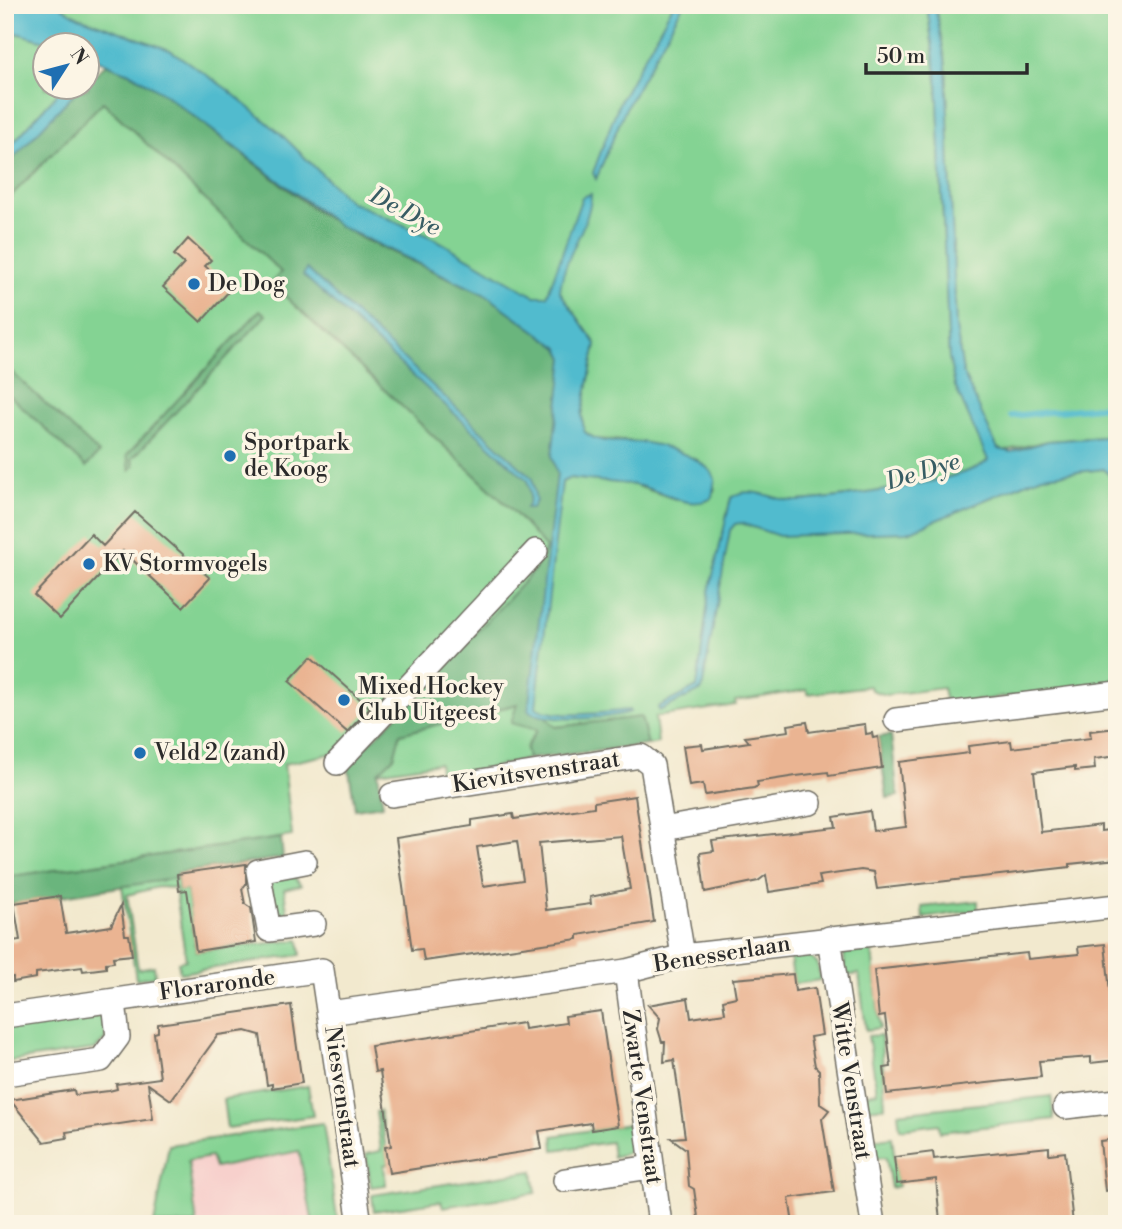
<svg xmlns="http://www.w3.org/2000/svg" width="1122" height="1229" viewBox="0 0 1122 1229" font-family="'Libre Bodoni',serif">
<rect width="100%" height="100%" fill="#fcf5e5"/>
<filter id="ink" filterUnits="userSpaceOnUse"><feTurbulence type="fractalNoise" baseFrequency=".0143" numOctaves="2"/><feDisplacementMap in="SourceGraphic" scale="14" xChannelSelector="R" yChannelSelector="G"/><feConvolveMatrix kernelMatrix="1 2 1 2 8 2 1 2 1" color-interpolation-filters="sRGB"/></filter>
<filter id="wash" filterUnits="userSpaceOnUse"><feTurbulence type="fractalNoise" baseFrequency=".00686" numOctaves="4" result="noise"/><feDisplacementMap in="SourceGraphic" scale="28" xChannelSelector="R" yChannelSelector="G"/><feGaussianBlur stdDeviation="1.57" result="paint"/><feColorMatrix in="noise" values="0 0 0 0 0 0 0 0 0 0 0 0 0 0 0 0 0 1.4 0 .05"/><feComposite in="paint" operator="in"/></filter>
<g filter="url(#wash)">
<rect width="100%" height="100%" fill="#f2e9ce"/>
<path fill="#f7d0cc" d="M302,1144L314,1224H198L187,1161Z"/>
<path fill="#84d393" stroke="#587f5f" stroke-width="2" d="M39,5H927L937,80L949,358L988,460C970,481 828,500 795,501C774,501 752,498 731,498L726,518L821,533L908,532L1042,476L1104,469L1113,480L1117,479V684L946,704L943,688L886,695L871,690L870,686L808,694L807,690L735,701L736,705L655,717L658,743L648,745L641,717L555,727L533,705L562,482L570,478L631,484L678,500L706,501L712,498L715,489L698,460L640,442L595,439L584,431L582,415L596,344L560,292L545,310L313,198Z
M935,5H1117V436L1048,441L1003,451L998,449L986,427L963,373L956,327L946,65Z
M6,30L60,45L46,46V88H60L59,92L5,152Z
M102,101L282,273L273,281L287,298L512,510L547,548L534,571L420,693L334,753L284,764L292,836L5,877V202Z
M518,704L537,730L526,748L528,759L441,779L439,763L378,772L394,757L400,734Z
M292,874L301,885L284,889L288,918H277L269,880Z
M177,878L179,891L187,890L196,951L299,940L301,955L180,973L178,962L186,960L175,888L158,887L127,895L138,969L154,966L155,976L136,979L122,886Z
M978,901V910L923,918L922,907Z
M872,950L880,1028L866,1030L859,974L845,976L844,953Z
M807,955L818,964L820,980L794,984L790,957Z
M89,1010L102,1017L106,1028L105,1040L95,1049L5,1062V1023Z
M881,1035L885,1107L865,1109L863,1095L877,1092L868,1036Z
M308,1086L313,1116L227,1128L223,1099Z
M1051,1096L1054,1119L940,1132L939,1124L900,1129L898,1113Z
M380,1111L388,1164L384,1165L386,1185L371,1187L366,1154L381,1151L376,1112Z
M323,1123L338,1224H313L299,1151L215,1168L211,1157L188,1161L197,1224H154L169,1145Z
M630,1124L631,1146L627,1153L613,1157L611,1142L554,1150L553,1136Z
M892,1137L898,1186L891,1188L886,1157L873,1158L869,1140Z
M533,1171L536,1193L443,1207L441,1201L374,1211L372,1195Z"/>
<path fill="#6bb57d" stroke="#4b7054" stroke-width="2" d="M106,64L134,75L163,93L320,214L363,239L486,295L559,348L564,358L552,456L557,473L533,705L555,727L641,717L648,745L528,759L526,748L537,730L511,723L517,704L400,734L394,757L378,772L383,805L355,809L348,764L420,693L534,571L546,548L512,510L287,298L273,281L281,272L103,102L5,202V167L75,92L88,88V81Z
M260,310L266,315L132,459L134,466L130,470L127,455Z
M5,366L99,453L86,467L5,391Z
M891,735L898,796L887,798L878,737Z
M281,838L283,858L177,873V878L5,905V877Z"/>
<path fill="#51bbce" stroke="#3e737c" stroke-width="2" d="M5,5H58L79,17L170,50L227,89L281,134L349,201L437,240L534,296H547L582,197L591,194C591,225 562,258 560,292L596,344L582,415L584,431C598,445 618,441 637,442C658,443 708,458 715,479L712,498C687,512 660,489 635,485C614,482 591,481 570,478L562,482L536,707C552,720 608,712 629,710L630,712C610,718 544,724 528,710L557,474L552,456L564,358L559,348L486,295L339,226L163,93L134,75L88,56V46L60,45L5,30Z
M673,5H683L625,110L596,179L593,173L619,103Z
M927,5H935L946,65L956,327L963,373L998,449L1011,452L1048,441L1117,436V479L1114,480L1104,469L1042,476L908,532L779,536L741,523L735,524L730,530L702,690L659,711L658,707L697,687L709,592L731,498C747,484 775,500 794,501C825,501 970,481 988,460L955,386L949,358L937,80Z
M60,88H79L5,167V152L57,94Z
M307,269L532,478L536,501L532,508H526C532,499 530,491 527,480L303,275Z"/>
<g fill="none" stroke-linecap="round" stroke-linejoin="round">
<path stroke="#51bbce" stroke-width="6" d="M1011,416L1117,405"/>
</g>
<g id="blocks">
<path fill="#eab492" fill-rule="evenodd" d="M188,239L211,260L205,266L231,289L201,322L163,287L184,264L174,255Z
M135,512L210,578L183,607L123,551L60,619L34,595L91,534L103,546Z
M312,656L370,708L347,732L289,681Z
M807,722L809,732L865,724L866,734L872,733L873,738L878,737L882,768L829,776L828,772L796,776L757,782L758,786L754,788L705,795L703,784L689,786L683,746L702,744L703,749L749,742L745,737L789,731L788,725Z
M1117,728V756L1094,759L1095,769L1075,771V767L1034,772L1041,832L1101,825V831L1117,829V859L1070,864V867L877,889L874,872L861,870L819,876L821,884L769,892L766,875L758,881L705,892L700,853L714,851L712,841L836,827L834,817L870,811L873,831L906,827L899,762L969,753L968,746L1011,741L1012,748L1091,738L1090,731Z
M635,796L654,922L578,935V939L424,961L422,949L412,950L396,838L472,826V820L513,814L514,819L594,807V802ZM621,836L630,889L590,897L591,904L546,910L539,843ZM517,841L523,880L483,886L477,847Z
M246,864V884L242,889L245,904L251,908L256,942L196,951L187,890L179,891L177,874Z
M60,896L66,933L111,926L121,905L125,935H129L132,955L113,957L114,962L106,963V968L83,971L82,967L44,972L36,973V978L13,982V977L5,978V942L20,940L14,903Z
M1105,944L1117,1060L1091,1063V1057L1039,1061L1041,1077L887,1094L884,1068L891,1067L885,1016L879,1017L874,970L1027,953L1028,959L1079,954L1078,947Z
M793,974L795,991L815,988L822,1035L810,1037L815,1066L819,1070L820,1104L829,1110L822,1119L834,1192L789,1198L793,1224H699L694,1189L689,1186L686,1149L671,1138L685,1137L674,1060L664,1062L665,1042H662L658,1029L660,1018L648,1005L688,998L691,1018L725,1013L723,1000L736,997L733,979Z
M291,1005L302,1083L272,1088V1084L267,1085L260,1035L246,1031L218,1035L171,1100L148,1084L153,1119L66,1132L67,1138L44,1142L10,1100L74,1090L75,1095L109,1091L117,1089L116,1084L160,1078L154,1033L158,1032V1024Z
M601,1011L618,1126L592,1130L591,1123L539,1131L542,1149L389,1173L385,1147L391,1146L380,1071L375,1072L371,1046L523,1023L524,1029L566,1023L565,1016Z
M1117,1139V1190L1105,1191L1100,1141Z
M1049,1147V1154L1065,1152L1073,1224H1000V1218L947,1224V1221L940,1222L936,1179L897,1184L894,1157L933,1152L934,1159Z"/>
</g>
</g>
<g filter="url(#ink)">
<use href="#blocks" fill-opacity="0" stroke="#716e64" stroke-width="2"/>
<g fill="none" stroke-linecap="round" stroke-linejoin="round">
<g stroke="#716e64" stroke-width="26">
<path id="minor" d="M896,720L1117,693
M337,763L536,551
M392,795L641,756L652,765L683,956
M663,829L810,803
M305,862L258,871L269,930L314,924
M829,938L873,1224
M626,971L660,1224
M329,1013L626,971L683,956L1117,906
M5,1016L322,970L360,1224
M5,1074L101,1060L118,1037L114,1002
M1065,1107L1117,1101
M565,1180L651,1167"/>
</g>
<use href="#minor" stroke="#fff" stroke-width="23"/>
</g>
</g>
<g fill="#1f6fb2" stroke="#fcf5e5" stroke-width="2.5">
<circle cx="194" cy="284" r="7"/>
<circle cx="230" cy="456" r="7"/>
<circle cx="89" cy="564" r="7"/>
<circle cx="344" cy="700" r="7"/>
<circle cx="140" cy="753" r="7"/>
</g>
<g text-anchor="middle" dominant-baseline="central" stroke-width="7" stroke-linejoin="round" paint-order="stroke">
<g font-size="23" fill="#2b2b2b" stroke="#fcf5e5" text-anchor="start">
<text x="208" y="284">De Dog</text>
<text x="244" y="443">Sportpark<tspan x="244" dy="26">de Koog</tspan></text>
<text x="103" y="564">KV Stormvogels</text>
<text x="358" y="687">Mixed Hockey<tspan x="358" dy="26">Club Uitgeest</tspan></text>
<text x="154" y="753">Veld 2 (zand)</text>
</g>
<g font-size="23" fill="#2b2b2b" stroke="#fcf5e5">
<text transform="translate(536 772) rotate(-9)">Kievitsvenstraat</text>
<text transform="translate(722 954) rotate(-9)">Benesserlaan</text>
<text transform="translate(217 985) rotate(-8)">Floraronde</text>
<text transform="translate(851 1081) rotate(81)">Witte Venstraat</text>
<text transform="translate(342 1097) rotate(82)">Niesvenstraat</text>
<text transform="translate(642 1097) rotate(82)">Zwarte Venstraat</text>
</g>
<g font-size="24" font-style="italic" fill="#385d64" stroke="#fcf5e5">
<text transform="translate(405 212) rotate(28)">De Dye</text>
<text transform="translate(923 472) rotate(-17)">De Dye</text>
</g>
</g>
<rect width="1122" height="1229" fill="none" stroke="#fcf5e5" stroke-width="28"/>
<g transform="translate(66 66) rotate(54)"><circle r="33" fill="#fcf5e5" stroke="#a8a49b" stroke-width="2"/>
<path d="M0-5L12 26L0 18L-12 26Z" fill="#1f6fb2"/>
<text y="-10" font-size="19" font-weight="bold" text-anchor="middle" fill="#2b2b2b">N</text>
</g>
<path d="M866 63v10h161v-10" fill="none" stroke="#2b2b2b" stroke-width="3.5"/>
<text x="877" y="63" font-size="21" fill="#2b2b2b" stroke="#fcf5e5" stroke-width="5" paint-order="stroke">50 m</text>
</svg>
